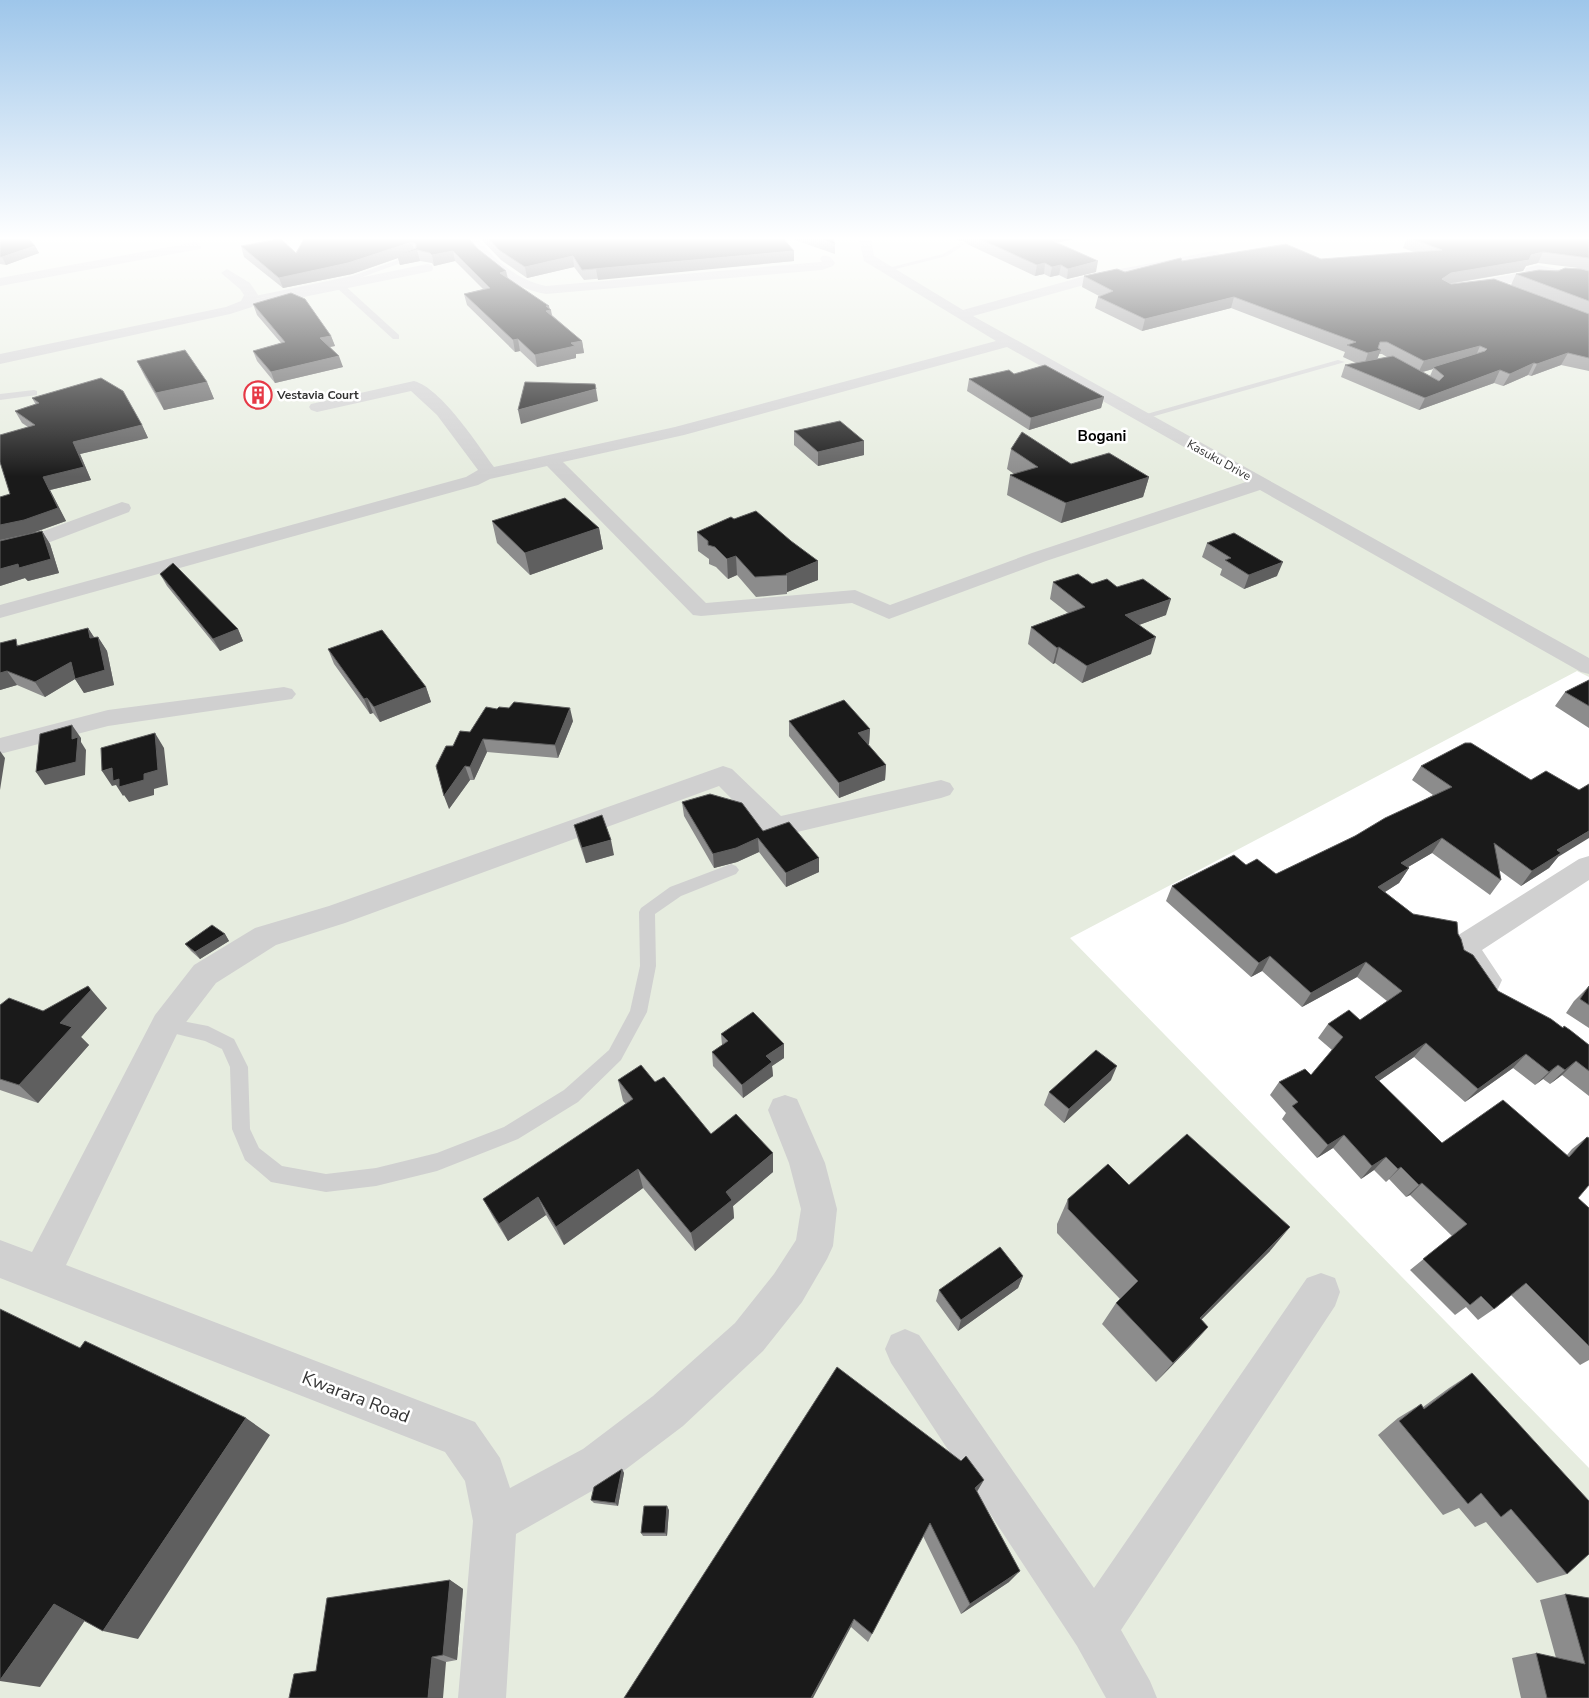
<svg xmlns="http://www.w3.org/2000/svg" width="1589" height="1698" viewBox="0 0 1589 1698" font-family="'Nunito Sans',sans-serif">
<rect width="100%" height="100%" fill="#fff"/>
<path fill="#e6ecdf" d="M0,239H1589V677L1577,671L1070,938L1589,1468V1698H0Z"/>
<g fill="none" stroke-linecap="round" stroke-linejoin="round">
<path fill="#d0d0d0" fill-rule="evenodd" d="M962,242L965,244L964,245L947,256L884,272L880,270L943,254Z
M415,254L418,256L417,257L357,279L250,300L246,298L352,276Z
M337,284H343L399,335V339H393L337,288Z
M1338,360L1345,362L1144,419L1141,420L1136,417Z
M34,390L37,391V395L0,400V394Z
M731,864L736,866L739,870L736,874L681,896L655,914L656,966L647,1012L621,1060L578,1102L518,1139L437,1171L376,1186L326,1192L271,1182L245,1160L232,1129L230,1067L222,1049L205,1041L160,1030L157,1025L160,1020L166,1018L208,1026L234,1039L248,1067L250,1129L259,1148L282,1166L326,1174L376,1168L437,1153L504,1127L564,1090L609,1050L630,1011L640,966L639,912L641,908L670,887Z"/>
<path fill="#d0d0d0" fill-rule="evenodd" d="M465,239H478C495,260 518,281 546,286L820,262H822L820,259L822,256C829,255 831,257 835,263L833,266L822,270L546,294C512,288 485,267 465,239Z
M859,239H871L874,256L963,310L1089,275L1214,251L1218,252L1220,255L1218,258L1091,283L973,316L1589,658V674L1581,672L1260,490L1046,561L889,619L852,603L701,616L693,615L547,466L490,479L478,485L0,618V605L466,477L478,470L437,415L411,391L317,412L311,410L309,407L311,404L414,381C441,388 478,445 494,467L675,427L996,341L864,261ZM1007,347L1246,482L1032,553L890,605L855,590L706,603L563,462L684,435Z
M196,242L202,246L200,249L0,286V278Z
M427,264L432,265L433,268L432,271L259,306L254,304L252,307L230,314L0,364V354L226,307L241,301L244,295L240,289L221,273L227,269L250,283L258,295L256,299Z
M1538,265L1561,270L1562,273L1557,279L1552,280L1533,279L1465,291L1458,287L1465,283L1525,272L1526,268Z
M122,502L129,504L131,508L129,512L45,544L0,554V542L33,535Z
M284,687L292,689L296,694L292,699L108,726L0,754V738L108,710Z
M723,766L732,769L781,816L941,780L950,783L954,789L950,795L941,798L776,837L766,834L719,786L345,923L276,945L216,983L177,1034L66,1265L475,1422L500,1458L510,1488L583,1449L653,1396L735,1323L774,1274L796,1240L801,1209L789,1163L768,1110L773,1099L785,1095L797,1099L825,1163L837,1209L833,1246L827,1259L802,1302L763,1351L683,1426L613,1479L516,1534L506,1698H458L473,1521L465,1481L445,1452L0,1278V1240L32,1252L155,1015L194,965L255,928L329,906Z
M1589,856V880L1482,950L1502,980L1498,989L1487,993L1476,989L1448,947L1452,939L1579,859Z
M1321,1273L1335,1278L1340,1292L1335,1306L1121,1630L1150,1681L1157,1698H1106L1077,1646L891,1363L885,1349L891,1335L905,1329L919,1335L1094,1588L1307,1278Z"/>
</g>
<path fill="#8c8c8c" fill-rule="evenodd" d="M0,239L35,246L39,253L6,265L0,264Z
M304,239H469L478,249L506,271L508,278L549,309L552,315L582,341L584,353L576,354V358L537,367L520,351L515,352L467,305L464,294L483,289L455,261L434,266L432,263L420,261L400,265L398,258L352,274L283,288L244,257L241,246L296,253Z
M481,239H784L794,261L584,280L574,267L527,278L501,260Z
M792,239H833L835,244V254Z
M956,239H1073L1056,243L1096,272L1067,279L1059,275L1050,277L1044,274L1035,276L967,244L963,240L960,241Z
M1405,239H1589V371L1561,365L1531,376L1528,375L1503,386L1494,383L1419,410L1341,377L1345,365L1356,363L1343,357L1345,352L1231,308L1142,331L1095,308L1098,297L1099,296L1082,287L1084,276L1125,272L1182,261L1321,259L1414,252L1403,248L1406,240ZM1538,263L1578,268L1516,274L1511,285L1451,284H1450L1523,271L1526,266ZM1379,354H1382L1387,357L1377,359ZM1433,369L1430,376L1423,372Z
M253,304L331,336L335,346L330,347L343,367L275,383L257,361L253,351L281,343L257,315Z
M137,361L207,382L214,399L164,410L145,377Z
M1014,374L1104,397L1101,408L1029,430L967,391L969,379Z
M32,398L142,425L148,438L80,454L91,480L50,490L66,521L33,533L42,531L50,544L59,573L28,581L25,578L0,586V541L10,494L28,427L22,423L15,411L36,405Z
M794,431L864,441V455L818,466L794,445Z
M1011,449L1071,464L1149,477L1143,497L1061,523L1007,495L1010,475L1014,474L1007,469Z
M492,521L599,528L603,549L530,575L497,543Z
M697,532L818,580L787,592V594L756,597L737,575L728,579L716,567L709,564V559L698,551Z
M1207,543L1277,576L1244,589L1220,575L1222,569L1202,557Z
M160,574L238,629L243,641L220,651L167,586Z
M1053,582L1092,584L1117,587L1166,615L1139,625L1151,654L1082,683L1055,663L1053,664L1028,644L1031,627L1068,613L1050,599Z
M88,628L94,637H98L107,651L114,685L84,693L75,679L45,697L17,685L0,690V643L20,645Z
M328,649L426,687L431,702L380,722L373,713L370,714L334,664Z
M1589,680V728L1555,706L1565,692Z
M497,709L573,721L558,758L487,752L474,780H470L449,809L453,746Z
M789,721L870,729L869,744H868L886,765L885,780L839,798L789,736Z
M1421,766L1558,857L1549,868L1521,886L1499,870L1501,880L1490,895L1432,853L1408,867L1409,868L1399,883L1385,892L1413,914L1458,934L1464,950L1498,991L1563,1028L1564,1026L1589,1045V1096L1562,1075L1550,1084L1543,1079L1535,1085L1513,1068L1465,1102L1414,1057L1379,1081L1442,1143L1567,1155L1572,1149L1587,1137L1578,1198L1589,1208V1360L1580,1365L1511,1295L1494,1309L1478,1320L1466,1307L1455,1315L1410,1270L1452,1236L1410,1195L1406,1197L1389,1179L1386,1182L1374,1170L1361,1179L1333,1148L1317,1158L1282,1119L1286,1113L1270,1095L1279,1082L1311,1075L1332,1050L1318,1038L1328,1024L1360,1020L1387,1001L1357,977L1302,1007L1262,971L1251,977L1166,901L1172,886L1246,865L1276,874L1355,836L1433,795L1412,780Z
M682,802L763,831L819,858V872L786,887L759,852L737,862L714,868L684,816Z
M574,825L614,855L586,863L578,840Z
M225,934L229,941L200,959L191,951L185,944Z
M1589,986V1028L1566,1013L1574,1001Z
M0,1005L43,1011L107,1008L81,1037L89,1045L38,1103L0,1090Z
M721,1034L784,1058L772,1066L773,1076L743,1098L713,1066L712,1052L722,1045Z
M618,1080L655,1082L711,1134L773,1172L733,1206L734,1218L695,1251L643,1188L564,1245L546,1215L508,1241L493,1217L483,1199L626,1104L623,1101Z
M1111,1080L1064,1123L1044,1105L1049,1092Z
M1129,1185L1270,1251L1201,1320L1208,1327L1190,1347L1156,1382L1102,1324L1116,1303L1120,1299L1057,1233V1224L1068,1199Z
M1023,1276L1018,1288L958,1331L936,1301L939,1290Z
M837,1367L977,1492L1009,1582L961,1614L923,1536L868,1642L851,1627Z
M1472,1373L1567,1574L1537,1583L1486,1522L1475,1527L1459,1508L1443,1515L1378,1435L1398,1418L1421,1404L1423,1407L1449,1388Z
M622,1469L624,1473L618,1506L594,1503L591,1500Z
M669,1510L667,1536H643L641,1533Z
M450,1580L463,1589L457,1660L446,1662L316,1671Z
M1565,1594L1589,1598V1698H1521L1512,1658L1536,1653L1556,1658L1540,1600Z"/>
<path fill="#5f5f5f" d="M1039,239H1073L1038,246Z
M412,242L414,251L417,250L420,261L400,265L398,258L352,274L283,288L279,278Z
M35,246L39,253L6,265L2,257Z
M453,251L455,261L434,266L432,255Z
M794,251V261L598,280L596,269Z
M1543,252L1538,263L1526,266L1523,271L1446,284L1442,279L1451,273Z
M573,256L574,267L527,278L525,267Z
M1098,261L1096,272L1067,279L1068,269Z
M1045,263L1044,274L1035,276L1037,265Z
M1061,265L1059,275L1050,277L1052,267Z
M506,271L508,282L500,273Z
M1234,297L1231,308L1142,331L1145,319Z
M546,306H549L550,310H551L553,321L548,322Z
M331,336L335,346L323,348L320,338Z
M518,339L520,351L515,352L513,340Z
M582,341L584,353L576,354V358L537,367L535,355L571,343Z
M1480,346L1475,358L1433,367V369L1418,373L1424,361Z
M1381,350L1376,362L1364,365L1368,353Z
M1568,353L1561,365L1531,376L1537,364Z
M339,356L343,367L275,383L271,372Z
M1534,363L1528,375L1503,386L1510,374Z
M1500,370L1494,383L1419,410L1425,398Z
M207,382L214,399L164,410L156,393Z
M596,389L598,401L521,424L518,410Z
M1104,397L1101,408L1029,430L1031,418Z
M142,425L148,438L80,454L91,480L50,490L66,521L32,533L0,540V525L73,442Z
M864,441V455L818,466V452Z
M1149,477L1143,497L1061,523L1066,503Z
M599,528L603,549L530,575L525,553Z
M42,531L50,544L59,573L28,581L25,578L0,586V569L18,564Z
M736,556L737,575L728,579L727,559Z
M818,561V580L787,592V575L786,574Z
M1283,562L1277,576L1244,589L1249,575Z
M1171,599L1166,615L1120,632L1125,615Z
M88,628L97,642L90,638Z
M238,629L243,641L220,651L213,639Z
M98,637L107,651L114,685L84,693L75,679L45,697L35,682Z
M1156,637L1151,654L1082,683L1087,666Z
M1059,647L1055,663L1053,664L1057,648Z
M7,671L17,685L0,690V673Z
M426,687L431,702L380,722L374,707Z
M367,698L373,713L370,714L364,699Z
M570,708L573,721L558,758L555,745Z
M72,725L81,738V742L86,750L85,775L45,785L36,772L72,739Z
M870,729L869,744L858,748V733Z
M155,733L164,748L168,785L154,789V795L129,802L124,795L123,796L116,785L112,786L102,771L112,768L144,774Z
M483,739L487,752L474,780L470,767Z
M0,751L5,758L0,790Z
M886,765L885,780L839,798V783Z
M465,766L470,780L449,809L444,796Z
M1589,831V838L1558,857L1549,868L1521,886L1532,871L1557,850Z
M758,838L759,852L737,862L714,868L713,854Z
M1442,838L1432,853L1391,877L1401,863Z
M611,840L614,855L586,863L582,848Z
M819,858V872L786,887V873Z
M1409,868L1399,883L1369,902L1378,887Z
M225,934L229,941L200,959L195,952Z
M1270,956L1262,971L1251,977L1259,963Z
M1366,962L1357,977L1302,1007L1311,993Z
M88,986L107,1008L81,1037L89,1045L38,1103L19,1085L60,1023Z
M1426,1043L1414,1057L1364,1091L1375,1077Z
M784,1044V1058L772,1066L773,1076L743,1098L742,1085L766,1056Z
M1526,1054L1513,1068L1465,1102L1478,1089Z
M1576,1061L1562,1075L1550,1084L1565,1070Z
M1558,1065L1543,1079L1535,1085L1549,1072Z
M1117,1066L1111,1080L1064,1123L1069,1109Z
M1344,1135L1333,1148L1317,1158L1328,1145Z
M773,1153V1172L733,1206L734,1218L695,1251L691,1233L726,1192Z
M1386,1157L1374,1170L1361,1179L1372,1166Z
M1401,1167L1386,1182L1398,1169Z
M638,1169L643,1188L564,1245L556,1227Z
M1422,1183L1410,1195L1406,1197L1419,1185Z
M538,1197L546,1215L508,1241L499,1224Z
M1290,1227L1270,1251L1182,1339L1200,1318Z
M1023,1276L1018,1288L958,1331L961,1320Z
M1208,1327L1190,1347L1156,1382L1173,1363Z
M246,1418L270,1435L138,1639L103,1631Z
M622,1469L624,1473L618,1506L615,1503Z
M984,1480L975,1495V1488Z
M667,1506L669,1510L667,1536L665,1533Z
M1020,1571L1009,1582L961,1614L970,1604Z
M450,1580L463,1589L457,1660L443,1655Z
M54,1604L90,1613L40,1687L0,1681V1680Z
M854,1619L851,1627L813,1698H811Z
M432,1657L446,1662L443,1698H428Z"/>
<path fill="#1a1a1a" stroke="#5f5f5f" d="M0,239H29L35,246L2,257H0Z
M279,239H281L296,253L304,239H469L478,249L506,271L500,273L549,306H546L551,310L546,311L582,341L571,343L575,346L535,355L518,339L513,340L464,294L490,288L453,251L432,255L430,253L417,250L398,255L416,248V244L412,242L348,263L279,278L241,246Z
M489,239H784L794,251L582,270L573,256L525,267L499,250Z
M823,239H833L835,244Z
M980,239H1049L1098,261L1068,269L1061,265L1052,267L1045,263L1037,265Z
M1413,239H1589V258L1543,252L1531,255L1529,260L1451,273L1442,279L1451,284L1494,279L1589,314V358L1568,353L1537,364L1534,363L1510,374L1500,370L1425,398L1345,365L1393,356L1439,381L1444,376L1433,367L1485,351L1487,349L1480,346L1424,361L1387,342H1380L1378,348L1381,350L1368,353L1347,345L1356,342L1234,297L1145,319L1098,297L1113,291L1084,276L1117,269L1125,272L1181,258L1182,261L1286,244L1321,259L1442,250Z
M1565,268L1581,269L1589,271V301L1516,274L1539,270L1558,271Z
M291,293L305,299L331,336L320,338L339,356L271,372L253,351L285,342L253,304Z
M185,350L207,382L156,393L137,361Z
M1045,365L1104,397L1031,418L969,379L1009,370L1014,374Z
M101,378L123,391L142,425L73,442L84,467L43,477L58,508L24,520L0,525V497L10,494L0,462V435L35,425L15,411L39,403L32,398Z
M525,382L595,384L596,389L518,410Z
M840,421L864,441L818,452L794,431Z
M1022,432L1071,464L1109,453L1149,477L1066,503L1010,475L1038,467L1011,449Z
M565,498L599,528L525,553L492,521Z
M756,511L791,541L818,561L786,574L787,575L755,577L736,556L727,559L715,547L708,545V541L697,532L731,517L734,519Z
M42,531L51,559L19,568L18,564L0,569V541Z
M1234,533L1283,562L1249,575L1225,560L1231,558L1207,543Z
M173,563L238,629L213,639L160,574Z
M1078,574L1092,584L1107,579L1117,587L1143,579L1171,599L1125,615L1156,637L1087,666L1059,647L1057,648L1031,627L1085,607L1053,582Z
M88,628L90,638L98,637L105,670L75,679L71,662L35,682L7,671L0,673V643L16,639L17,646Z
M382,630L426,687L374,707L367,698L364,699L328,649Z
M1589,680V706L1565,692Z
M844,700L870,729L858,733L886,765L839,783L789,721Z
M514,702L570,708L555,745L483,739L470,767L465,766L444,796L436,766L446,746H453L460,731L470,732L486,707L497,709L499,707L509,708Z
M72,725V739L78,737L76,762L36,772L40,734Z
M155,733L158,770L144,774V780L119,787V779L113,781L112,768L102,771L101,748Z
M1465,743H1471L1531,780L1546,771L1579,790L1589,784V831L1557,850L1561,853L1532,871L1494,843L1501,880L1442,838L1401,863L1409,868L1378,887L1413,914L1457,922L1458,934L1461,939L1464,950L1473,955L1498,991L1551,1019L1563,1028L1564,1026L1570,1030L1589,1045V1071L1576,1061L1565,1070L1558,1065L1549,1072L1526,1054L1478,1089L1426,1043L1375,1077L1442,1143L1503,1100L1569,1157L1587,1137L1589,1138V1185L1578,1198L1589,1208V1346L1526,1283L1494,1309L1481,1296L1470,1305L1423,1259L1467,1224L1422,1183L1419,1185L1401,1167L1398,1169L1386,1157L1372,1166L1344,1135L1328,1145L1292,1106L1298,1102L1279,1082L1305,1069L1311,1075L1343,1037L1328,1024L1349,1010L1360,1020L1402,991L1366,962L1311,993L1270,956L1259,963L1172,886L1234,855L1246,865L1257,859L1276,874L1355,836L1385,818L1452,787L1421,766Z
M710,794L742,803L763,831L789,822L819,858L786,873L758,838L736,848L713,854L682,802Z
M602,815L611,840L582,848L574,825Z
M212,925L225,934L195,952L185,944Z
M88,986L91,990L60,1023L72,1027L19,1085L0,1079V1005L9,998L43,1011Z
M1589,986V1005L1580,999Z
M753,1012L784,1044L766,1056L772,1062L742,1085L712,1052L728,1041L721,1034Z
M1096,1050L1117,1066L1069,1109L1049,1092Z
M641,1065L655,1082L664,1077L711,1134L736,1114L773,1153L726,1192L732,1200L691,1233L638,1169L556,1227L538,1197L499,1224L483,1199L633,1099L618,1080Z
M1187,1134L1290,1227L1200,1318L1208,1327L1173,1363L1116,1303L1138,1281L1068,1209V1199L1108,1164L1129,1185Z
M1000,1247L1023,1276L961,1320L939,1290Z
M0,1309L80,1348L85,1341L246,1418L103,1631L54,1604L0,1680Z
M837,1367L961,1461L966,1456L984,1480L975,1488L1020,1571L970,1604L930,1523L872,1634L854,1619L811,1698H624Z
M1472,1373L1589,1501V1554L1567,1574L1511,1509L1501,1517L1481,1493L1468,1504L1399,1421L1421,1404L1424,1409Z
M622,1469L615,1503L591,1500L594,1487Z
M644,1506H667L665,1533H641Z
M450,1580L443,1655L432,1657L428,1698H289L294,1674L316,1671L327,1598Z
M1565,1594L1589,1598V1698H1547L1536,1653L1585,1664Z"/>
<linearGradient id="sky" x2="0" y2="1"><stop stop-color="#9ec6ea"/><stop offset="0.5" stop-color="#fff"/><stop offset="1" stop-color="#fff" stop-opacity="0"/></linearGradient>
<rect width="1589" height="477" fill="url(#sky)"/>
<defs>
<g id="building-ring" transform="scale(1.4375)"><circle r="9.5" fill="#fff" stroke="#e63946" stroke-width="1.5"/><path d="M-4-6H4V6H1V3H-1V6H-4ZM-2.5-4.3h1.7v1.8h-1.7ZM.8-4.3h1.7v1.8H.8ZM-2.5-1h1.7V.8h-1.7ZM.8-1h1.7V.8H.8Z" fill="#e63946"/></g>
</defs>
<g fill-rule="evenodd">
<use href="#building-ring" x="258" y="395"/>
</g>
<g text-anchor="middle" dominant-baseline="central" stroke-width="5" stroke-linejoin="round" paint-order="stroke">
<g font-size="12" font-weight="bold" fill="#333" stroke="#fff" text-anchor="start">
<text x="277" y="395">Vestavia Court</text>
</g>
<g font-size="12" fill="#333" stroke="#fff">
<text transform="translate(1219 460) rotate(29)">Kasuku Drive</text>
</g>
<g font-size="15" font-weight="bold" fill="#000" stroke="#fff">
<text x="1102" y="436">Bogani</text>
</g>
<g font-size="18" fill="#333" stroke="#fff">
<text transform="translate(356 1397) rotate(21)">Kwarara Road</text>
</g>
</g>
</svg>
